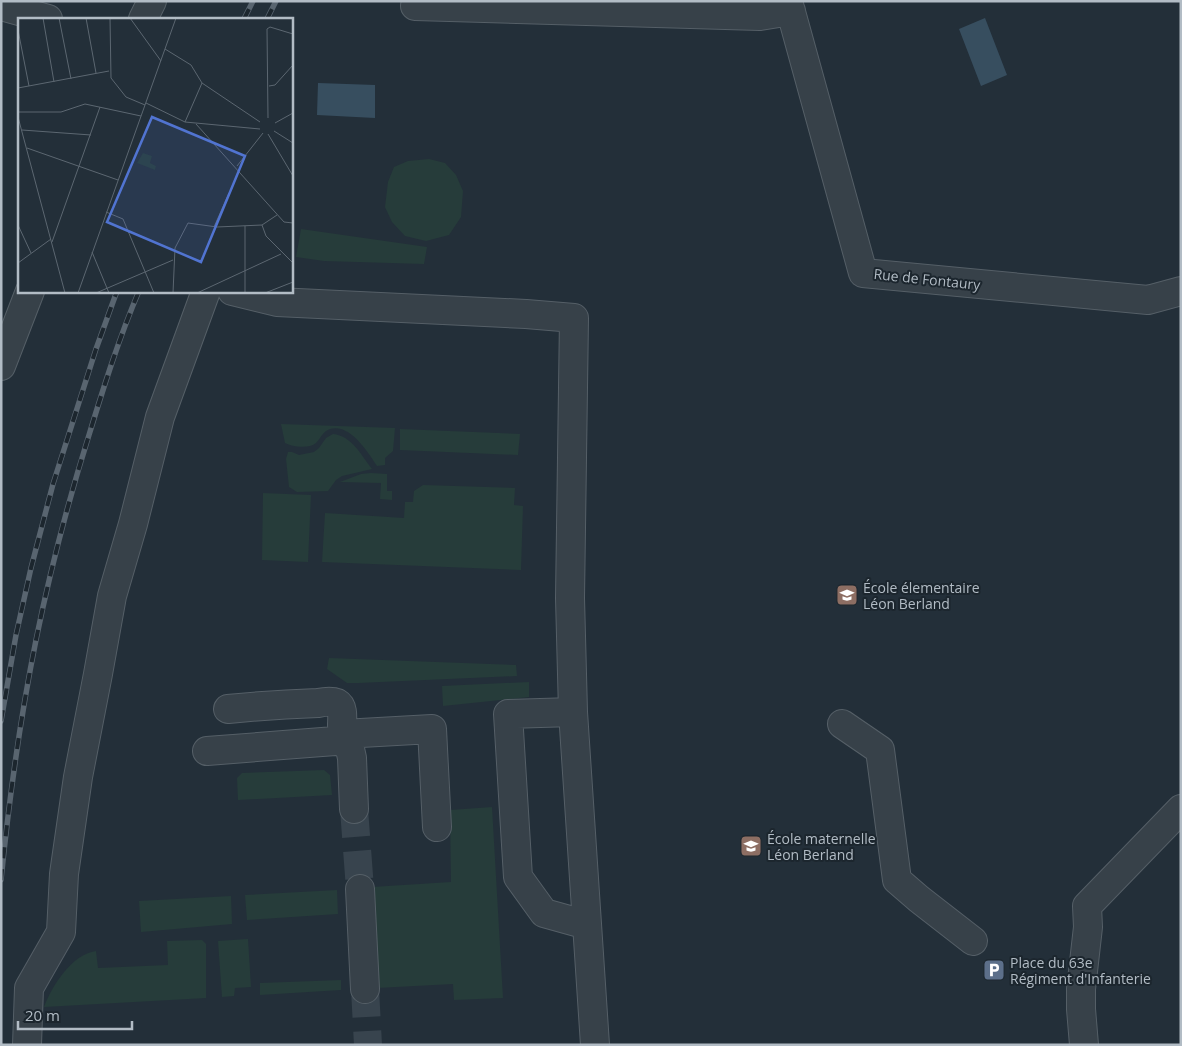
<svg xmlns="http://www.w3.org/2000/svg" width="1182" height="1046" viewBox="0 0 1182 1046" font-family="'Open Sans',sans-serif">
<rect width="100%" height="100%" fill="#232f39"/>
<path fill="#263c3a" d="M429,159L445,163L456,175L463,191L461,217L449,235L426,241L405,236L392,222L385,207L388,182L394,167L408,161Z
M301,229L427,247L424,264L324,261L296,257Z
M281,424L395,428L393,451L385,458V465L377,466C368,452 350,423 330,429C322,432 321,438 316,443C309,449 293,447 285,443Z
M400,429L520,434L518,455L400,450Z
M333,434C352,436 361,455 372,469L342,476L336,480L328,491L297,492L289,487L286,459L288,452H292L299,455L314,452L319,448L326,438Z
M371,473L387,474V491H392V500L380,499L381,483L340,482L361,474Z
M423,485L515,488L514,505L523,506L521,570L322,562L325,513L404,518L405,502H413L414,491Z
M263,493L311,495L308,562L262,560Z
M329,658L516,665L517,676L358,683H347L327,669Z
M529,682V697L443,706L442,686Z
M324,770L330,775L332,795L238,800L237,778L242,773Z
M492,807L503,998L454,1000L453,984L377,988L372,887L451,882L450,810Z
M337,890L338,914L247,920L245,895Z
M231,896L232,924L141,932L139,901Z
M248,939L251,987L235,988L234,996L222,997L218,941Z
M202,940L206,944V998L44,1007C52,986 72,954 96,951L98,968L168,965L167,941Z
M341,980V990L260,995V983Z"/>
<path fill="#374e5f" d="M985,18L1007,75L981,86L959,29Z
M318,83L375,85V118L317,115Z"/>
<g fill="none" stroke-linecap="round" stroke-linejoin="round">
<path stroke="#38444e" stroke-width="28" stroke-dasharray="28 14" stroke-linecap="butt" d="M354,809L360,889
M365,989L368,1045"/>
<g stroke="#555f67" stroke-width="30">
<path id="minor" d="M788,1L863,273L1148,300L1181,291
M1,6L48,19
M415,6L760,16L791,11
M143,19L152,1
M232,291L277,302L526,314L574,318L570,598L573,712L595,1045
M1,366L30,291
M573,712L508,714L518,877L544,913L587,925
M842,724L880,750L897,880L919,899L973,941
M343,734L432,729L437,827
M340,739L350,749L352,758L354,809
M207,751L335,741C343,737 343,733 342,725C342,719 344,707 337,703C332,701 323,702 318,703C288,704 258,706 228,709
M360,889L365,989
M27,1045L29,988L61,932L64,874L78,777L98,674L112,596L133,524L160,417L206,291
M1084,1045L1081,1009V989L1088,927L1087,906L1181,809"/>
</g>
<use href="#minor" stroke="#374149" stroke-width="28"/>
<g stroke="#596570" stroke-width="5.5">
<path id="rail" d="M244,19L253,1
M267,19L276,1
M1,721L16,635L31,568L53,484L96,349L117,291
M1,880C9,800 20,719 36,640C50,571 68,502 89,435C104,386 119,338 139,291"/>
</g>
<use href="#rail" stroke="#1c262e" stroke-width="4" stroke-dasharray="11" stroke-linecap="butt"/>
</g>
<defs>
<g id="school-square" transform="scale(1.125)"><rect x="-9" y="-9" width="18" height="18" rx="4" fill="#8d6e63" stroke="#1c262e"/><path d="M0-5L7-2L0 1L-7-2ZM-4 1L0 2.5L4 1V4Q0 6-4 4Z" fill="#fff"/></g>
<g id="parking-square" transform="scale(1.125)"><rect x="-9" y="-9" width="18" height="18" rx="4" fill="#5c6f8a" stroke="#1c262e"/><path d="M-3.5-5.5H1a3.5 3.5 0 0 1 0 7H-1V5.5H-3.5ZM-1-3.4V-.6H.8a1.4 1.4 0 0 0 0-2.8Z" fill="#fff"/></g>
</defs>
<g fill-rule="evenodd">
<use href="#school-square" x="847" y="595"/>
<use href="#school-square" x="751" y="846"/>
<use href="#parking-square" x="994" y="970"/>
</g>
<g text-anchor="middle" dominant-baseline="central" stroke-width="4" stroke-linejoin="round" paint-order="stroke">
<g font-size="14" fill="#b2bcc5" stroke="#1c262e">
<text transform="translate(927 279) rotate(6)">Rue de Fontaury</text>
</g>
<g font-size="14" fill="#b2bcc5" stroke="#1c262e" text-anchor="start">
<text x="863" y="587">École élementaire<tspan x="863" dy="16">Léon Berland</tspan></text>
<text x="767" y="838">École maternelle<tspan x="767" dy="16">Léon Berland</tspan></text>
<text x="1010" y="962">Place du 63e<tspan x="1010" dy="16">Régiment d'Infanterie</tspan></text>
</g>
</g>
<g transform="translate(18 18)">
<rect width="275" height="275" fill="#232f39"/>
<path d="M125,135L134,138L132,145L138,148L137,152L119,145Z" fill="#263c3a"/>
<path fill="none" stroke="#5c6771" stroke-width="1" d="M25,0L36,64M41,0L53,61M68,0L78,55M92,0L93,60L108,79L127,87M112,0L143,43M0,12L11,68M147,31L173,47L184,65L242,104M251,68L257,67L275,47M0,70L91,53M128,85L167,104L242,111M0,94H43L67,86L123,98M0,99L47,275M250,100L249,11L252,9L275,16M167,104L184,65M257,105L275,95M178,106L266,204L275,205M4,112L73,117M256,113L275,125M250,116L275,158M9,130L100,162M219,148L245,115M88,194L105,201L136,275M0,207L13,235M244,207L248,218L275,245M196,209L211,175M34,224L82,89M74,234L91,275M0,245L33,221M60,275L158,0M78,275L155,242M155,275L157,230L170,205L199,209L244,207L259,197M179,275L263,236M227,275V208M247,275L275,264"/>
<path fill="#5174d1" fill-opacity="0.15" stroke="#5174d1" stroke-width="2.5" d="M134,99L227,138L183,244L89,204Z"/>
<rect width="275" height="275" fill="none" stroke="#b2bcc5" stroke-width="2.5"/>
</g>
<rect width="1182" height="1046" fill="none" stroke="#b2bcc5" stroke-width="5"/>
<path d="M18 1021v8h114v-8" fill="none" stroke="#b2bcc5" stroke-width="2.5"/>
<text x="25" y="1021" font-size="15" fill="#b2bcc5" stroke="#1c262e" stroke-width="4" paint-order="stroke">20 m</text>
</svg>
